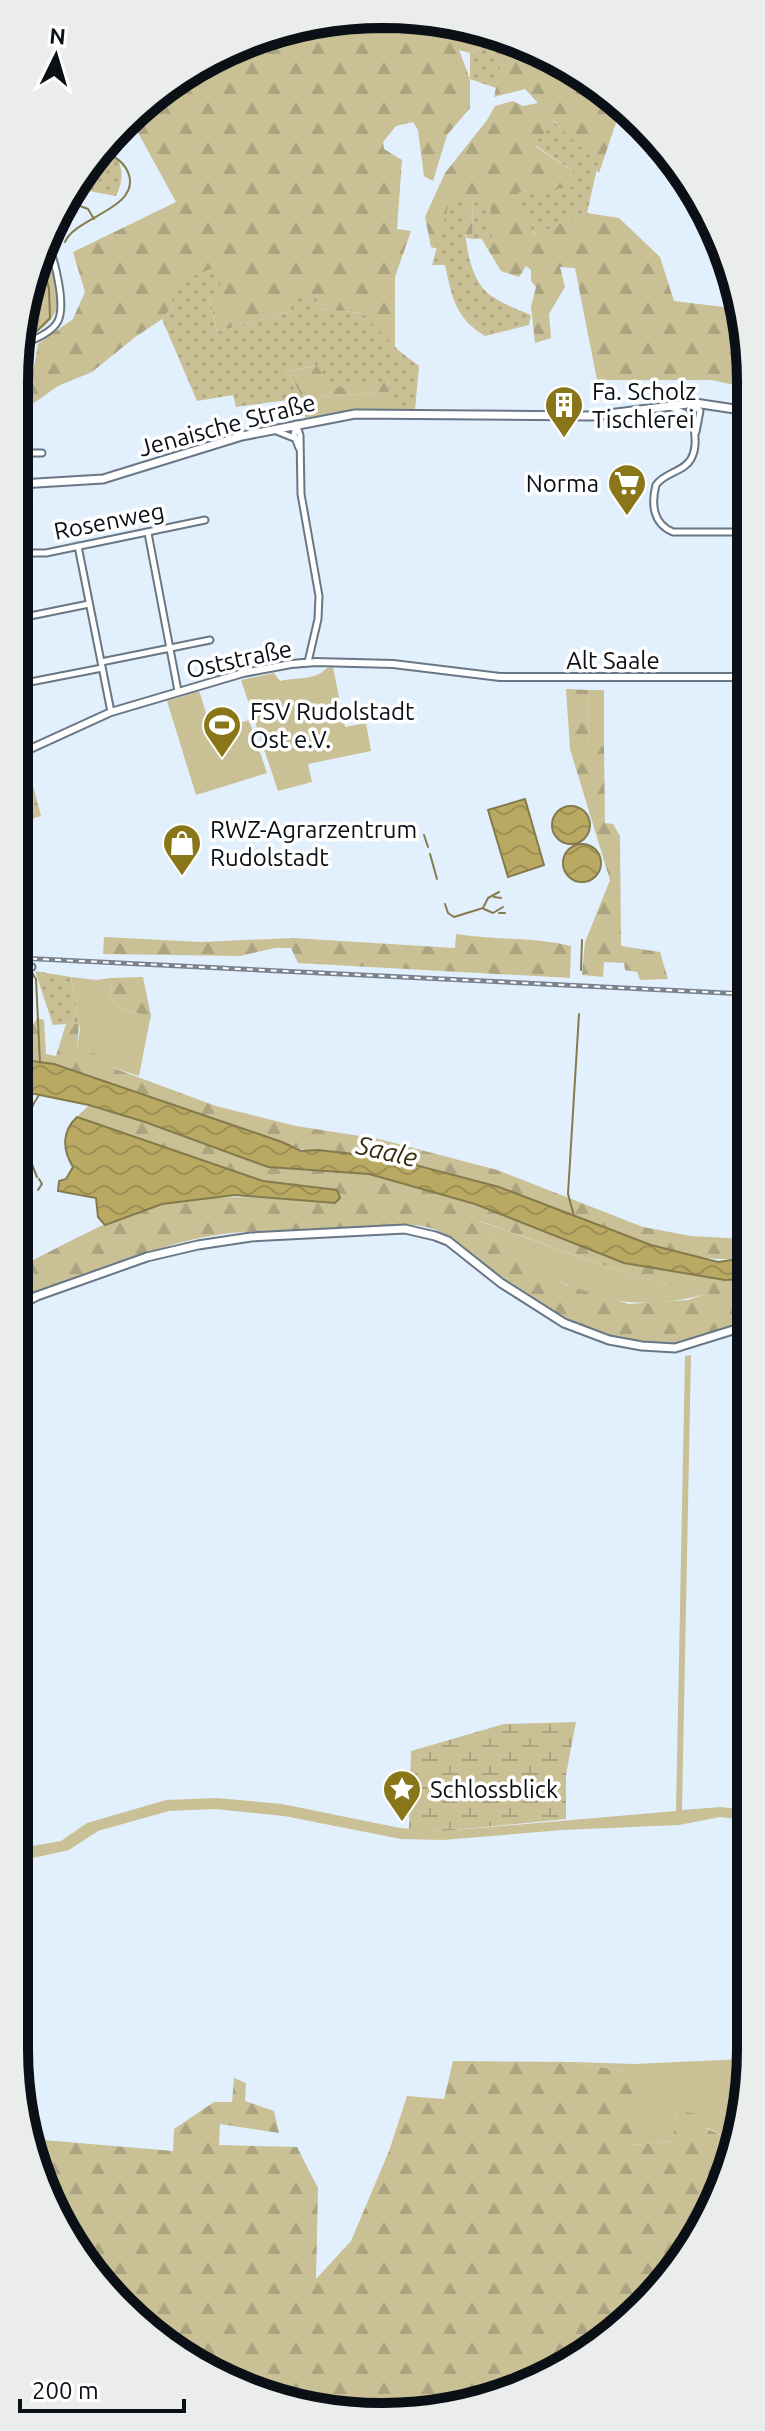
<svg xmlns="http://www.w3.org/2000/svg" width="765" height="2431" viewBox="0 0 765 2431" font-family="Ubuntu,sans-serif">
<defs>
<pattern id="forest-firs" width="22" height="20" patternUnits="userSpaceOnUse" patternTransform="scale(2)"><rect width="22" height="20" fill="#cac095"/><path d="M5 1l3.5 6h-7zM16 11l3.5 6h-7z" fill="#aca480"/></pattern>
<pattern id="wetland-marsh" width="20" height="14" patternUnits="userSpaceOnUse" patternTransform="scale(2)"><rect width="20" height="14" fill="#cac095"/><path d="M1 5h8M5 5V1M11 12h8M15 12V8" fill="none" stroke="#aca480"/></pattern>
<pattern id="garden-dots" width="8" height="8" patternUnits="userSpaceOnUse" patternTransform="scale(2)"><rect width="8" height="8" fill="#cac095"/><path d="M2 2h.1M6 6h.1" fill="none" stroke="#aca480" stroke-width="1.8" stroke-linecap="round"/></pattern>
<pattern id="water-waves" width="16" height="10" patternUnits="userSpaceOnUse" patternTransform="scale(2)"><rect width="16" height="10" fill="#b9a963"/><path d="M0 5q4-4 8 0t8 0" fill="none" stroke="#9e9055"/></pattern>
</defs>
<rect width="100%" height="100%" fill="#e2effd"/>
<path fill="#cac095" d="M47,247C62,295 70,317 21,341V310Z
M389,392L390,409L344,411L305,418L303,398Z
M739,537H747V670H740Z
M333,667L345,727L366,723L371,751L308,764L312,782L278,791L241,680L274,673L280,681C297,677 314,681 327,668Z
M589,690H604V747H588Z
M199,691L212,731L249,720L267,773L196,795L167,701Z
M71,977L96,980L110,978L111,1000L119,1008L141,1014L149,1025L139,1076L108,1066L77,1049L80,1029Z
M479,1221L636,1277L711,1292C663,1308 612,1307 565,1284C538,1271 512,1250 486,1234Z
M691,1355L682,1810L721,1807L744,1810V1820L720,1817L679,1825L563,1830L443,1840L401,1839L284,1816L215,1809L169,1811L98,1831L69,1850L15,1862V1849L61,1841L87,1823L166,1800L217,1798L282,1804L400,1828L443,1831L676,1811L685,1356Z
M744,2059V2121L735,2142L676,2112L673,2141L632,2145V2073L573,2062L634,2064Z"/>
<path fill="url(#forest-firs)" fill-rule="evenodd" d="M311,21H455L566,63L621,108L599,173L554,121L535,146L573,171V188L519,192L534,234L587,213L619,218L660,257L674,301L740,309L748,334V388L712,380H597L575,268L560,267L565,287L549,314L551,338L535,343L531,307L536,287L531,281V270L526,266L519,277L501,271L481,238H491L472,200L473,239L467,238L450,200L438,249L431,247L425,217L445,173L487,120L495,106L513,101L523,106L538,103L525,89L494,97L501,63L489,42L470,53L459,50L470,79V108L447,135L433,181L424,176L418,130L413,122L396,126L383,142L384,149L402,160L397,229L411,231L395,277V350L362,313L318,309L316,294L291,311L217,332L209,295L173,306L162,319L134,338L92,372L58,386L31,405L21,402V377L33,373L38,344L73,319L85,292L73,252L176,202L136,129L126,128L178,76Z
M318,366L388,381L389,392L303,398L286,371Z
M566,689L589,690L588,746L604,747L605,823L613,824L620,836L621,946L660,952L668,979L640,980L637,972L625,970L624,963L604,962L603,977L582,975L585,942L610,880L570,749Z
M456,934C494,940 534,937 571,946L570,978L298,963L291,948H275L240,956L103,954L104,937L201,942L293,938L455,948Z
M143,977L151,1016L149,1025L146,1023L141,1014L119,1008L111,1000L110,978Z
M18,1018L32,1026L37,1018L44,1020L46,1054L56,1056L66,1024L79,1023L77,1049L109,1057L108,1066L216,1106L296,1126L379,1139L497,1170L643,1227L691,1236L746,1239V1258C680,1266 614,1231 553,1208C500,1188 445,1169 390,1159C354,1152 314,1158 282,1142L54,1064L18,1059Z
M89,1105L145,1122L268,1167L369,1174L475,1204L624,1263L725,1280L746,1279V1322C724,1326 704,1338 682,1342C627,1355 546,1311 502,1281C477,1263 462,1237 430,1228C402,1220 374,1228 345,1230C307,1232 268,1229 230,1233C184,1238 139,1255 96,1271C69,1280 42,1289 17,1302V1268C64,1246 112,1215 163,1204C220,1192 277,1199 334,1203L337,1190L263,1181L77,1117ZM480,1221L636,1277L710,1292L688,1300L629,1304L566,1285L486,1234Z
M453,2061L573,2062L632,2073L633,2145L673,2141L676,2111L699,2114L706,2128L735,2142L689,2253L588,2355L477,2405L335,2414L219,2379L106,2292L42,2189L32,2139L173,2151L174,2129L214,2102H232L234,2078L246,2083L245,2101L274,2111L279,2133L220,2124L219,2145L297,2147L318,2188L316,2279L351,2241L389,2151L407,2096L444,2099Z"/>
<path fill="url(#wetland-marsh)" d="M576,1722L566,1775V1819L443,1831L409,1829L411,1751L504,1724Z"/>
<path fill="url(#garden-dots)" d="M490,42L501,63L496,88L470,79V53Z
M553,121L598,164L587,213L535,234L522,214L519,192L573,187V171L535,145Z
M99,154L118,160C124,173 122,183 116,196L72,188L76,177Z
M490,199L492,238L473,239L472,200Z
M450,200H462C465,226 465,265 482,287C492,301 516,308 531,315L529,325L485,336C455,318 452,297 445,265H432Z
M213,268L223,289L209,295L217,332L291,311L292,296L316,294L318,309L362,313L398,350L419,366L415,410L390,409L388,381L332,389L317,366L286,371L303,398L236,407L233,395L197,401L162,319L173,306L171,286Z
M26,759L41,816L27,820L19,791V762Z
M35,971L71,977L79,1023L53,1025Z"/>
<path fill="url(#water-waves)" stroke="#847b4c" stroke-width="2" d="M525,799L544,865L508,877L488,810Z
M552 825a19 19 0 1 1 38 0a19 19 0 1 1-38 0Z
M563 863a19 19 0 1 1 38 0a19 19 0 1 1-38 0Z
M18,1059L54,1064L282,1142L301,1151L318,1150L389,1158L499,1187L651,1245L718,1262L746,1258V1279L725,1280L624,1263L475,1204L369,1174L268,1167L145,1122L89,1105L35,1094H18Z
M77,1117L263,1181L337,1190L340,1198L335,1203L235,1195L162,1204L105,1225L98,1217L96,1198L58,1191L59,1181L66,1179L73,1167C62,1149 62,1131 77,1117Z"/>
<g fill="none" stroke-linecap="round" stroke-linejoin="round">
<path stroke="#847b4c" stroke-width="2" d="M67,201L88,209L94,219
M65,242C75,217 139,209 129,175C125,162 115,157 103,151
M45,254L47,251
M21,340L36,332L50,318L49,289L42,260
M424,835L428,847
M430,854L437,879
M494,897L501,898
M445,904L448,913L454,917L483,908L488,898L499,892
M484,909L493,913L503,907
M499,913H505
M19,922C23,936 28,971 36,979L40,1063
M581,970L582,940
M37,1177C25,1150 20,1121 39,1095
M38,1190L42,1184L39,1179
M574,1216L568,1194L579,1014"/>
<g stroke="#687786" stroke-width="9">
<path id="minor" d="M21,345C33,340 52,333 58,321C66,305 55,261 48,245
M695,403C689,422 701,441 691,459C684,472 665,472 656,485C651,504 653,524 673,532H747
M695,404L700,411L696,432
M670,407L684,413L691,421
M296,424L300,435L301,494L319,596L318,619L308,662
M296,424L294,435L299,448
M274,430L294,438
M21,453H42
M148,533L178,691
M78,546L111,712
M20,553H46L205,520
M20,618L89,604
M101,662L210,640
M20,684L102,668
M19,886H26
M18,968L32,967"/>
</g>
<g stroke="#687786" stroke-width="10">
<path id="tertiary" d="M19,754L111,712L243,673L291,664L316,662L393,664L500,677H747"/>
</g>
<g stroke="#687786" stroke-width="11">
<path id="secondary" d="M17,1306L37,1296L147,1257L198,1245L251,1237L405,1229L435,1236L448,1241L501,1283L564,1323L609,1340L642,1346L675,1348L746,1326"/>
</g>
<g stroke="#687786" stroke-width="11">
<path id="primary" d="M20,484L103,479L242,436L355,414L593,416L695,403L748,411"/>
</g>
<use href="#minor" stroke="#fff" stroke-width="5"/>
<use href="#tertiary" stroke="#fff" stroke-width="6"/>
<use href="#secondary" stroke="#fff" stroke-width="7"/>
<use href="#primary" stroke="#fff" stroke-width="7"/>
<g stroke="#79838d" stroke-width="5">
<path id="rail" d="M19,958L746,994"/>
</g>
<use href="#rail" stroke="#fff" stroke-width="2" stroke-dasharray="6" stroke-linecap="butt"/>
</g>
<defs>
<g id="building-pin" transform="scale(2)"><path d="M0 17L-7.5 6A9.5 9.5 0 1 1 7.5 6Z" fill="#897619" stroke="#fff"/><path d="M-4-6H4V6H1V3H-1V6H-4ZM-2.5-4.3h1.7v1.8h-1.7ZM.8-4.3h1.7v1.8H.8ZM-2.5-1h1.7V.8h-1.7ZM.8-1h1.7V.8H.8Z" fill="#fff"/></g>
<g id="supermarket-pin" transform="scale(2)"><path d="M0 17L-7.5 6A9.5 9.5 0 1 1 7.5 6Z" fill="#897619" stroke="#fff"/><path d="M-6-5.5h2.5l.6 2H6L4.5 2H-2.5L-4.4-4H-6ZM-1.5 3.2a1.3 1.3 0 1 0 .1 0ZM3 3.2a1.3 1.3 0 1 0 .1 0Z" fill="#fff"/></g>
<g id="stadium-pin" transform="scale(2)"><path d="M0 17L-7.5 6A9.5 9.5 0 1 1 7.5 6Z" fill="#897619" stroke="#fff"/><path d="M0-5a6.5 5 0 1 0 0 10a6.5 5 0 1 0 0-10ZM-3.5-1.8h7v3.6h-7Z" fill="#fff"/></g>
<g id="shop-pin" transform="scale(2)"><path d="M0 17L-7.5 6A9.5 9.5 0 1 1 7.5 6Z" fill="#897619" stroke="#fff"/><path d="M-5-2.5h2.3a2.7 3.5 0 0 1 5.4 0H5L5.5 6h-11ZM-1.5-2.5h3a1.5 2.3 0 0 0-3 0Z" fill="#fff"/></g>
<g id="sight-pin" transform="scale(2)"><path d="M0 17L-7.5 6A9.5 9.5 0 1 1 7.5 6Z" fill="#897619" stroke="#fff"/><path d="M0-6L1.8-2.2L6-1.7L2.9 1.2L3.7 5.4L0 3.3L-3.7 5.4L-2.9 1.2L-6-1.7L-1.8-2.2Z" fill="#fff"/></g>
</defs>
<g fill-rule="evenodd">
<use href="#building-pin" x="564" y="405"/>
<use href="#supermarket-pin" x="627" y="483"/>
<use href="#stadium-pin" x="222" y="725"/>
<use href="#shop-pin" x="182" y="843"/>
<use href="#sight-pin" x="402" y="1789"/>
</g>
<g text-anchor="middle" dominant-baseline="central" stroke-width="7" stroke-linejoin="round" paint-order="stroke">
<g font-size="24" fill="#0a1016" stroke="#fff" text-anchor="start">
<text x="592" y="391">Fa. Scholz<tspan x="592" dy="28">Tischlerei</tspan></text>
<text x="599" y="483" text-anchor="end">Norma</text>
<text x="250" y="711">FSV Rudolstadt<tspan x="250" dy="28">Ost e.V.</tspan></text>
<text x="210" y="829">RWZ-Agrarzentrum<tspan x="210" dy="28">Rudolstadt</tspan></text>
<text x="430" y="1789">Schlossblick</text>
</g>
<g font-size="24" fill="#0a1016" stroke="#fff">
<text transform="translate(227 425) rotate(-15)">Jenaische Straße</text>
<text transform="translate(109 521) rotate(-11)">Rosenweg</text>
<text transform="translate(239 659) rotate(-12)">Oststraße</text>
<text x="613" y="660">Alt Saale</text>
</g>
<g font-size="26" font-style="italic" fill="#362f0f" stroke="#fff">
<text transform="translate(387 1151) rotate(13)">Saale</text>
</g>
</g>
<path d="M0 0H765V2431H0ZM382 28H383A354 354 0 0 1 737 382V2049A354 354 0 0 1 383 2403H382A354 354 0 0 1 28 2049V382A354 354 0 0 1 382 28Z" fill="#ebecec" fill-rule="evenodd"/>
<path fill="none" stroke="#0a1016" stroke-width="10" d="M382 28H383A354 354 0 0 1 737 382V2049A354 354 0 0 1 383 2403H382A354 354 0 0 1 28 2049V382A354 354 0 0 1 382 28Z"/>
<g transform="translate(56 56) rotate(5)" stroke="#ffffff" stroke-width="6" paint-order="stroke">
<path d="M0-6L14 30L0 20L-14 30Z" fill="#0a1016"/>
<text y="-12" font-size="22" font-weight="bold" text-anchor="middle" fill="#0a1016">N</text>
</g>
<path d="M20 2399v12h164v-12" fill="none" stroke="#0a1016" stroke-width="4"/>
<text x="32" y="2399" font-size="24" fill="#0a1016" stroke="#ffffff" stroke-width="6" paint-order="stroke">200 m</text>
</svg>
